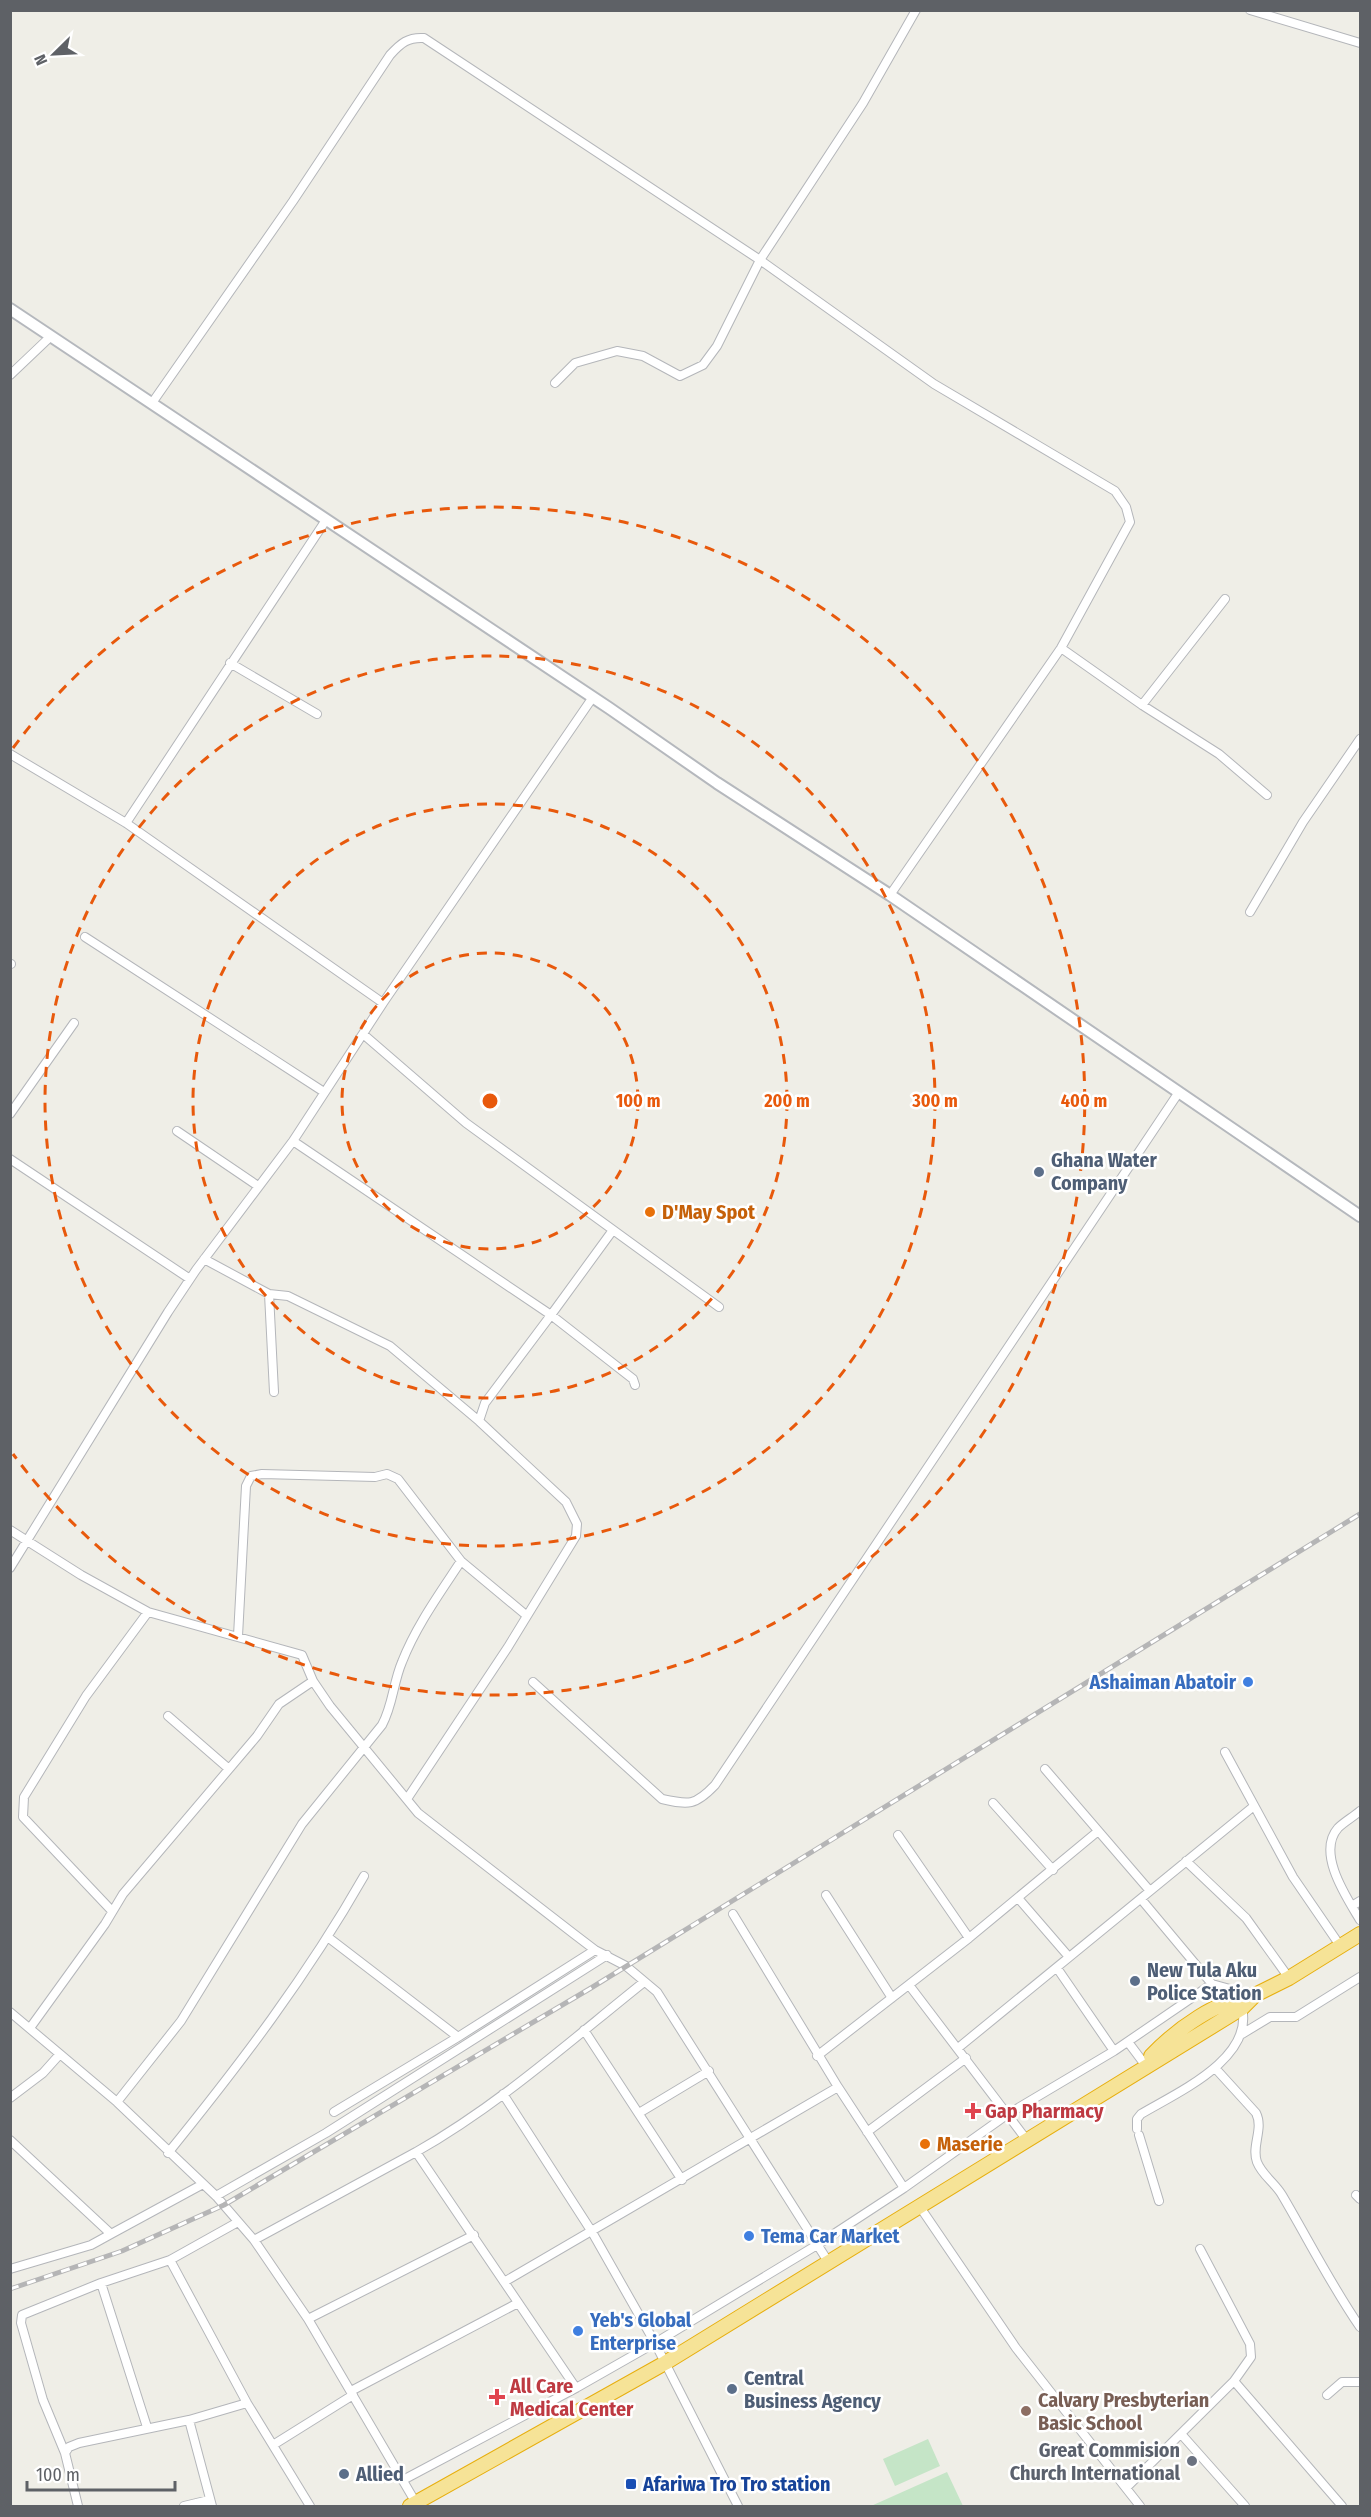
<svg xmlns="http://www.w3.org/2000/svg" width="1371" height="2517" viewBox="0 0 1371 2517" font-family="'Fira Sans Condensed',sans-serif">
<rect width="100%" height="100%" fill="#efeee7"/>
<path fill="#c5e5c7" d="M928,2439L940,2466L895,2486L883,2459Z
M947,2472L963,2506H871Z"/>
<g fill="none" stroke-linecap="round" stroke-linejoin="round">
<g stroke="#b4b6ba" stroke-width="10">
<path id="street" d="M1250,10L1360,43
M10,375L50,337
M555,383L575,363L617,351L643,356L680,376L703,365L717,346L760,260L863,103L916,10
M152,403L293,201L390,55C401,43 408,37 424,38L760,260L934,384L1115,491L1126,507L1130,522L1061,648L890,895
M1061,648L1142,705L1219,754L1267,795
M230,663L317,714
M1142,705L1225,599
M10,754L126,823L383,1003
M126,823L326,520
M1250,912L1303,822L1360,739
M85,937L324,1092
M10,964H11
M363,1034L466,1123L719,1307
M10,1114L74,1023
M177,1131L258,1186
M293,1141L551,1315L613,1230
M10,1159L190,1279
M204,1259L269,1294L288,1296L390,1346L479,1421L485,1403L551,1315L633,1379L635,1385
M269,1294L274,1392
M10,1530L81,1575L148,1612L302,1655L313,1681L330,1706L418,1813L574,1934L595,1950L626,1966L657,1992L829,2263
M10,1568L168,1312L196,1270L293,1141L383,1003L593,697
M238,1636L246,1486L251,1476L262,1474L375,1477L387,1474L398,1479L461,1561L526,1615
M533,1682L662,1799C689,1805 695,1806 715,1785L1179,1092
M168,1716L229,1769
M1225,1752L1293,1877L1341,1947
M1045,1769L1150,1891
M407,1799L508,1647L576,1536L577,1524L566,1502L479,1421
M993,1803L1053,1870
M1360,1811C1353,1817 1344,1822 1338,1828C1316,1853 1347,1898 1360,1920
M898,1835L969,1938
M1186,1861L1246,1918L1289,1978
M826,1895L892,1998
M1018,1898L1069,1957
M1141,1899L1212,1984L1248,1994
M1352,1906L1360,1901
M112,1911L23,1817L24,1797L86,1696L148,1612
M733,1914L838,2087
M329,1938L458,2037
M1057,1968L1114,2051
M909,1985L1026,2139
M10,2012L117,2102L216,2196L254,2240L308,2319L416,2503
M30,2028L105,1924L123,1894L257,1736L279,1704L313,1681
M584,2030L682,2180
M1242,2034L1270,2017H1296L1360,1977
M1128,2042L1146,2066
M958,2048L1254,1806
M817,2056L969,1938L1097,1832
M1215,2068L1256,2113C1264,2129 1251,2146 1257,2162C1262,2175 1275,2183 1282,2195C1308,2239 1331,2285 1360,2327
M503,2094L592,2232L655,2343L576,2388
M10,2098L43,2073L60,2054
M117,2102L181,2021L302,1824L382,1725C393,1705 393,1683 402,1662C416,1626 440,1593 461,1561
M334,2112L458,2037L595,1950
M639,2113L709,2071
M1137,2129V2119L1141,2114C1176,2093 1254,2059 1242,2008
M867,2132L966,2058
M1139,2135L1159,2201
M10,2140L111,2234L203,2184
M416,2152C499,2105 570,2041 644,1982
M168,2153C241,2063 307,1976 364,1876
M1356,2195L1360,2199
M216,2196L326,2133L607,1955
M920,2207L1016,2348L1140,2506
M254,2240L416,2152L576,2388L403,2480
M1200,2249L1250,2344L1251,2357L1234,2381L1342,2506
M170,2260L247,2403L310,2506
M10,2269L91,2245L111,2234
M504,2282L838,2087L904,2188
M101,2283L147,2427
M308,2319L474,2235
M351,2391L518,2303
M1327,2395L1342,2382H1360
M189,2420L212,2506
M1182,2435L1245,2506
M273,2445L353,2395
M65,2453L43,2400L21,2323L22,2315L101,2283L170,2260L238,2222
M1126,2488L1234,2381
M78,2506L65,2453L69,2447L79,2443L189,2420L247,2403
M184,2506L209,2500
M738,2506L655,2343L817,2245L904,2188L1008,2114L1114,2051L1212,1984"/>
</g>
<g stroke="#b5b8bd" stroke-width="14">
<path id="secondary" d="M10,309L609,708L717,783L890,895L1360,1216"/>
</g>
<g stroke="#e7af0f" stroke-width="16">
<path id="highway" d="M1151,2056C1177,2029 1217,2000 1255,1995
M410,2506L665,2363L1242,2008L1255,1995L1289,1978L1360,1934"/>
</g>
<use href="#street" stroke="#fff" stroke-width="8"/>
<use href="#secondary" stroke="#fff" stroke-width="10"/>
<use href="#highway" stroke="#f6e397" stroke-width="14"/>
<g stroke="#b5b5b6" stroke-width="5">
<path id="rail" d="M10,2289L122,2251L224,2205L591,1988L1360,1514"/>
</g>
<use href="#rail" stroke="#fff" stroke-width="3" stroke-dasharray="9" stroke-linecap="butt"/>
</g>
<g fill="none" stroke="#e8590c" stroke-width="3" stroke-dasharray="10 8">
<circle cx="490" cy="1101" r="148"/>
<circle cx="490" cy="1101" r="297"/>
<circle cx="490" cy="1101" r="445"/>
<path d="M13 748A594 594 0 1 1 13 1454"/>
</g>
<g fill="#5c6f8a" stroke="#fff" stroke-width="2">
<circle cx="1039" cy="1172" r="6"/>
<circle cx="1135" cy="1981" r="6"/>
<circle cx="732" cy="2389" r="6"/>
<circle cx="344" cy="2474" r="6"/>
</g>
<g fill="#e8710a" stroke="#fff" stroke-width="2">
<circle cx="650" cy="1212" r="6"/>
<circle cx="925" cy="2144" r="6"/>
</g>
<g fill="#3f7fe0" stroke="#fff" stroke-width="2">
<circle cx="1248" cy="1682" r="6"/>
<circle cx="749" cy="2236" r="6"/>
<circle cx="578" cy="2331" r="6"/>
</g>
<g fill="#e0444e" stroke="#fff" stroke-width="2">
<path d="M970 2102h6v6h6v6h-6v6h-6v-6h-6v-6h6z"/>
<path d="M494 2388h6v6h6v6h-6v6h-6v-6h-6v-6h6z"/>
</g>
<circle fill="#8d6e63" stroke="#fff" stroke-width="2" cx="1026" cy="2411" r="6"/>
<circle fill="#6b7280" stroke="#fff" stroke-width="2" cx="1192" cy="2461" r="6"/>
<rect fill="#1a4fb4" stroke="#fff" stroke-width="2" x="625" y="2478" width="12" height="12" rx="3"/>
<g text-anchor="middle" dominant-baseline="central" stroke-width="5" stroke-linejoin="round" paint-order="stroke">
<g font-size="20" font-weight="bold" fill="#4e5e75" stroke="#fff" text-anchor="start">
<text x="1051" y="1160">Ghana Water<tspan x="1051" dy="23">Company</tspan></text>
<text x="1147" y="1970">New Tula Aku<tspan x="1147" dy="23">Police Station</tspan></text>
<text x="744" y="2378">Central<tspan x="744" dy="23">Business Agency</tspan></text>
<text x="356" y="2474">Allied</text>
</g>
<g font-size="20" font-weight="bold" fill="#c56008" stroke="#fff" text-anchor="start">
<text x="662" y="1212">D'May Spot</text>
<text x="937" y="2144">Maserie</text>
</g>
<g font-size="20" font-weight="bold" fill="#366cbe" stroke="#fff" text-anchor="start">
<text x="1236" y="1682" text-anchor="end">Ashaiman Abatoir</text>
<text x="761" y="2236">Tema Car Market</text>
<text x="590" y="2320">Yeb's Global<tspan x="590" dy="23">Enterprise</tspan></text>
</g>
<g font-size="20" font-weight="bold" fill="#be3a42" stroke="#fff" text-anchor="start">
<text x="985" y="2111">Gap Pharmacy</text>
<text x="510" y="2386">All Care<tspan x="510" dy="23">Medical Center</tspan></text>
</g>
<g font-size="20" font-weight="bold" fill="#785e54" stroke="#fff" text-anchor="start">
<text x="1038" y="2400">Calvary Presbyterian<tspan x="1038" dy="23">Basic School</tspan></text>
</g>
<g font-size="20" font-weight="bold" fill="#5b616d" stroke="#fff" text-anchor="end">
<text x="1180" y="2450">Great Commision<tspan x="1180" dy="23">Church International</tspan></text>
</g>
<g font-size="20" font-weight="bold" fill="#164399" stroke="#fff" text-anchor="start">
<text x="643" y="2484">Afariwa Tro Tro station</text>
</g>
</g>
<circle cx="490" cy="1101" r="9" fill="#e8590c" stroke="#fff" stroke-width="3"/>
<g font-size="18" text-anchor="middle" font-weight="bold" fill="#e8590c" stroke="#fff" stroke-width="5" stroke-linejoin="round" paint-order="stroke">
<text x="638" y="1107">100 m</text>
<text x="787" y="1107">200 m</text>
<text x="935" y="1107">300 m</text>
<text x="1084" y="1107">400 m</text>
</g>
<rect width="1371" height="2517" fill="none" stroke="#5e6166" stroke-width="24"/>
<g transform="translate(54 54) rotate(246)" stroke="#ffffff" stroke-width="4.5" paint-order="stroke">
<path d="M0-4.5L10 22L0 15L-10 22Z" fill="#5e6166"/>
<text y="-9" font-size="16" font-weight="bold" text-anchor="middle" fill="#5e6166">N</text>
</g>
<path d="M27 2481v9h148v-9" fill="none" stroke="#5e6166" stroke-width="3"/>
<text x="36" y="2481" font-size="18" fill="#5e6166" stroke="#ffffff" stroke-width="4.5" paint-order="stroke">100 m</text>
</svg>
